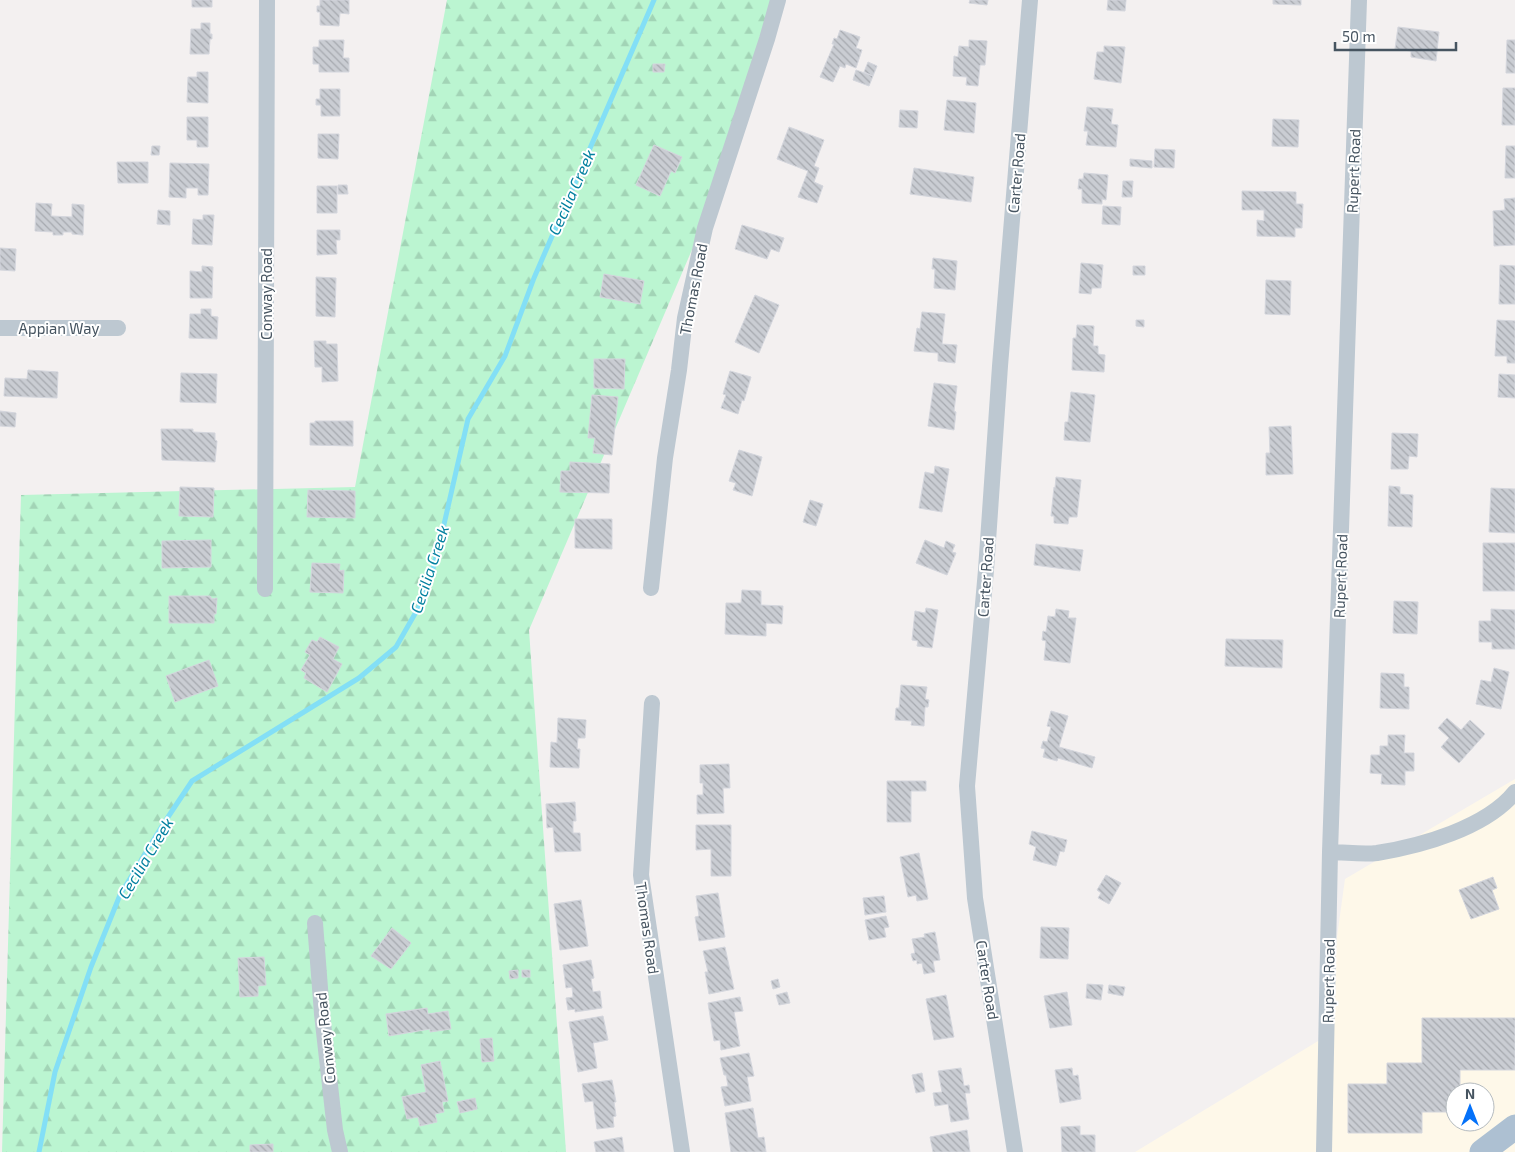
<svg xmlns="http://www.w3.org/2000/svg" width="1515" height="1152" viewBox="0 0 1515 1152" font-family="'Exo 2',sans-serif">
<defs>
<pattern id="forest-firs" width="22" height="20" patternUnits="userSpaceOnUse" patternTransform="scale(1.25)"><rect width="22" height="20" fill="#bbf5d1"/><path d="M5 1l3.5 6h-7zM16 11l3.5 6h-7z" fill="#a2d4b6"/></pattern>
<pattern id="building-back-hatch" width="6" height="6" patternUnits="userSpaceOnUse" patternTransform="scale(1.25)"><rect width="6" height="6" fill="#cacdd3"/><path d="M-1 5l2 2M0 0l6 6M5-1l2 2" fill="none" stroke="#a6a9af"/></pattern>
</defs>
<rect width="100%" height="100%" fill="#f3f0f0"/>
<path fill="#fef8e9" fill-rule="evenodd" d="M1515,779V1152H1135L1323,1038L1345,879ZM1455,1092H1485V1122H1455Z"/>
<path fill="url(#forest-firs)" d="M447,0H779L733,154L529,630L566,1152H2L21,495L355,487Z"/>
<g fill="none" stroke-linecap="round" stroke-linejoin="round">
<path stroke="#83dff6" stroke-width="5" d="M39,1152L55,1072L91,967L120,895L162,826L192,781L359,678L396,647L420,605L429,583L440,542L468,419L505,356L534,278L654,0"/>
</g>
<path fill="url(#building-back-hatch)" stroke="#d4d6dd" d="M192,0H212V7H192Z
M320,0H349V14L340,13L339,26L320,25V12H317V6H320Z
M970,0H988L987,5L969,3Z
M1108,0H1126L1125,11L1107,10Z
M1273,0H1301V5L1273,4Z
M201,23H210V34H212V39H210L209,54H190L191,29H201Z
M1398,27L1439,32L1436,61L1411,57V51L1395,49Z
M840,30L860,37L856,48L862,50L856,68L846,64L845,68L840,66L833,82L820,77L834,44H832L834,38L837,39Z
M319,40H344L343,58H349V72H319V64H313V47H319Z
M969,40L987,41L985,65H980L978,86L966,85L967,77L953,76L954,56L958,57L959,46L969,47Z
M1507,40H1515V73H1506Z
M1104,46L1125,47L1121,83L1094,79L1097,52H1104Z
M868,62L877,66L873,76L864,72Z
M653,64H665L664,72H653Z
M856,70L873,76L869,86L853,80Z
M197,72H208V103L187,102L188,77H197Z
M1503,88H1515V125H1502Z
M320,89H340V116H321V105H316V99H320Z
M947,100L976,103L974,133L944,130Z
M1087,107L1113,109L1111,124L1118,125L1116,147L1086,145L1088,131H1084Z
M900,110L918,111L917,128L899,127Z
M187,117H208V147H197V140H187Z
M1273,119L1299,120L1298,147L1272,146Z
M789,127L824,140L814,166L819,168L814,182L823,186L817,203L798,197L808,171L777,159Z
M318,134H339L338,159L318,158Z
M654,145L682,157L675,173L671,171L660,196L636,185Z
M152,146H160L159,155H151Z
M1506,146H1515V178H1505Z
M1155,149L1175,150L1174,168L1154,167Z
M1130,159L1152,161V168L1130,166Z
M117,162H148V183H118Z
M170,163L209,164L208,195H198V188H186V198L169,197Z
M914,168L974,177L971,202L910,194Z
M1084,173L1108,175L1106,200L1102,199V204L1082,203V189H1078L1079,179H1083Z
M1123,181H1133L1132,197H1122Z
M338,185H347L348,194H338Z
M317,186H337V213H317Z
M1242,191L1296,192V204H1303L1302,228H1295V237L1257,236V220L1264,221V210H1242Z
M1515,198V245L1494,246L1493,211L1505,210L1504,199Z
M36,203L52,204L51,216L72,217V204L84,205L83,235L72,234V232H63V235H53V232L35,231Z
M1103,206L1121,207L1120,225L1102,224Z
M158,210L170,211V225L157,224Z
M203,215H214L212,245L192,244L193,219L203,220Z
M742,225L784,238L779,252L771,249L767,259L735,249Z
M317,230H340V240H336L337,254L317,255Z
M0,248L16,249L15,271L0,270Z
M933,258L957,261L955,290L934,288L935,269H932Z
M1081,263L1103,265L1101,288H1092L1091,294L1079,293Z
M1500,265L1515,266V304H1499Z
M202,266L213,267L212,298H190V271L202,272Z
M1133,266H1145V275H1133Z
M604,274L644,281L640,304L600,297Z
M316,277L336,278L335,317L316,316Z
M1266,280L1291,281L1290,315L1265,314Z
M755,295L779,305L759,353L735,342Z
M201,309H211V316L218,317L217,339L189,338L190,314H201Z
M922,312L945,314L942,344L957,345L955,363L938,361V353L914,351L917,328L920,329Z
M1136,320H1144V327L1136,326Z
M1497,320L1515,321V363H1507V356H1495Z
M1077,325L1094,326L1093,346H1098V354L1105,355L1104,372L1072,370L1073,338H1076Z
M314,341H326V344H337L338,381L322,382V367H315Z
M594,359H625L624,389L594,388Z
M28,370L58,372L57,398L4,396L5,378L27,379Z
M730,371L751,377L744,401L742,400L738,414L721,408L726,395L723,394Z
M181,373L217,374L216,403L180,402Z
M1499,374L1515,375V398L1498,397Z
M934,383L957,386L954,411L956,412L954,430L928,426Z
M1071,392L1095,395L1090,442L1064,440L1065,422H1068Z
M592,395L618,397L612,455L593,453L595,438H588Z
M0,411L16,413L15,427L0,426Z
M315,421H353V446L310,445V423H315Z
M1291,426L1293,474L1266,475V453H1270L1269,427Z
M161,429H193V432L215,433V440L217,441L215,462L162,460Z
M1392,433L1418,434L1417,457L1409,456L1408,469H1391Z
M739,450L762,457L752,496L733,490L736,483L729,481Z
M570,462L610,464L609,493L560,492L561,471H570Z
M935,466L949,469L942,512L919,508L925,472L934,474Z
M1056,477L1081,480L1077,517H1069L1068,524L1054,523V516H1051L1054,487L1055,488Z
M1389,486L1400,487V494L1413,495L1412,527L1388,526Z
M180,487L214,488L213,517L179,516Z
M1491,488L1515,489V533L1489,532Z
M308,490L355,491V518L307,517Z
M810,500L823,504L816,526L803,522Z
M575,519H612V549L575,548Z
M211,540V567L162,568V541Z
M925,540L944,548L946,541L955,545L952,552L956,553L947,575L916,563Z
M1483,543H1515V591H1483Z
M1036,544L1083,550L1080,571L1034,565Z
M312,563L340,564L339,571L344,570L343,593L310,592Z
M742,590L761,591V605L783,606L782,624L766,623V636L725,634L726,603H741Z
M169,596H210L212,599L217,598L216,614H214V623H169Z
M1394,601L1418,602L1417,634L1393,633Z
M926,608L938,610L932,648L917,646L918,641L912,640L915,611L925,613Z
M1056,609L1069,611L1068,618H1076L1070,663L1044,660L1046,641L1042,640L1043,631L1046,632L1048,616L1055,617Z
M1491,609L1515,610V649H1492V642H1479V621H1491Z
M320,637L339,647L333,659L342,664L327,692L304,678L306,673L301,670L310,655L305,652L312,640L317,642Z
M1226,639L1283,640L1282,668L1225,666Z
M209,660L218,686L175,702L166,676Z
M1494,668L1509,672L1501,709L1476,704L1481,680L1491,682Z
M1381,673L1404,674V687H1409V709L1380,708Z
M901,685L927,687L925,699L929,700L928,707H925L924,726L911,725L912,721L895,720L896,708H899Z
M1051,711L1068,716L1059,747L1095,757L1092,768L1058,758L1057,761L1043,757L1045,749L1041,748L1043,741L1047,742L1051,727L1047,726Z
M558,718L586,720L585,738H578L577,749H580L579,768L550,767L551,742L557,743Z
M1447,718L1461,730L1470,720L1485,734L1459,763L1441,747L1449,738L1438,728Z
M1388,735H1405L1404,753H1414V771H1405V785L1381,784L1382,774L1370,773L1371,755H1380V746H1388Z
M729,764L730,788H723L724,813L697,814V795H703V783H700V765Z
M887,781H926V791H911V822H887Z
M575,802L576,821H573V833H580L581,851L555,852L553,827L547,828L546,804Z
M696,825H731V876H711V849L696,850Z
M1032,831L1067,840L1064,852L1060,851L1056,866L1033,860L1036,847L1029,844Z
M919,853L928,899L917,901L916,895L908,897L900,857Z
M1106,875L1121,883L1109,904L1098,898L1101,893L1097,890Z
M1493,877L1497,888L1492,890L1499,909L1471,919L1459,890Z
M718,893L725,937L699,941L695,917L699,916L696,896Z
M884,896L886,912L865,915L863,898Z
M581,900L588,946L560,950L554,904Z
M886,916L889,927L884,928L886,937L869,940L865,920Z
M1041,927L1069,928L1068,959L1040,958Z
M392,928L411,943L391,969L371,956Z
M935,932L940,960L933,961L935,972L924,974L922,963L917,964V960L913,961L911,954L915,953L912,939L925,937L924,934Z
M725,947L734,989L709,994L705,972H708L703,951Z
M264,957L266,985L258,986V996L240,997L238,958Z
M591,960L594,978L591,979L593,992L600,991L602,1008L575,1012V1009L568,1010L566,998L573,997L572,987L566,988L563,965Z
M518,970V978L510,979L509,971Z
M522,970H530V977H522Z
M778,979L780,987L773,989L771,981Z
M1087,984L1103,985L1101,1000L1086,998Z
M1109,985L1125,987L1123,996L1108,993Z
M787,992L790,1003L779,1005L776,995Z
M1067,992L1072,1025L1050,1028L1044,996Z
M946,995L954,1037L934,1040L926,999Z
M740,997L743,1011L734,1012L740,1046L721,1050L720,1040L714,1041L708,1003Z
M427,1008L428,1014L448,1011L451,1029L430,1032V1029L389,1036L386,1014Z
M603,1016L608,1040L593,1043L597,1068L578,1072L569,1022Z
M1422,1018H1515V1070H1460V1092H1455V1112H1422V1133H1348V1084H1387V1063H1422Z
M492,1038L494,1061L482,1062L480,1039Z
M749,1053L754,1076L747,1077L751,1101L725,1106L721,1087L728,1086L726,1075H724L720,1058Z
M440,1061L448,1101L442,1102L444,1112L435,1114L437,1122L420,1126L418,1117L407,1119L402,1097L426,1092L421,1065Z
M961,1068L964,1086L969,1085L970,1093H965L969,1119L951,1122L948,1104L935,1106L933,1093L942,1092L938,1071Z
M1072,1068L1073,1076L1078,1075L1081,1099L1060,1103L1055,1070Z
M922,1073L925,1091L916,1093L912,1075Z
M612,1080L616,1102H614L616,1116L613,1117L614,1127L597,1129L593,1101L585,1102L582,1084Z
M475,1098L477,1109L460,1113L457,1102Z
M753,1108L758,1138L764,1137L766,1152H731L725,1113Z
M1080,1126V1135H1095V1152H1062L1061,1127Z
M967,1130L970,1152H933L930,1137Z
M622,1137L624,1152H596L594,1142Z
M273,1144V1152H250V1145Z"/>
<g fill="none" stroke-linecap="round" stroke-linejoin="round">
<path stroke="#bdc8d1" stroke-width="16" d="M0,328H118
M651,588L665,458L679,370L685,318L705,228L767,39L778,0
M265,589L267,0
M652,703L641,875L682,1152
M1330,852C1345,852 1362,855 1377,853C1421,846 1486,828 1515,792
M315,923L322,1014L335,1130L340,1152
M1015,1152L975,898L967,786L986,570L1000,366L1030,0
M1324,1152L1330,852L1359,0"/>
<path stroke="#adc0d2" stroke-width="25" d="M1482,1152L1515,1127"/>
</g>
<g text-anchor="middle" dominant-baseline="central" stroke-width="4" stroke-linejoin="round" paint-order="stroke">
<g font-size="15" fill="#465460" stroke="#fff">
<text transform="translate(1353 171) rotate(-88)">Rupert Road</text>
<text transform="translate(1016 173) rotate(-85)">Carter Road</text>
<text transform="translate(693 289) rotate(-79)">Thomas Road</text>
<text transform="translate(266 294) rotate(-90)">Conway Road</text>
<text x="59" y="328">Appian Way</text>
<text transform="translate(1340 576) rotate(-88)">Rupert Road</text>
<text transform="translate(985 577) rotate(-86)">Carter Road</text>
<text transform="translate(648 928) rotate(82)">Thomas Road</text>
<text transform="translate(988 980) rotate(81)">Carter Road</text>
<text transform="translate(1328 981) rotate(-89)">Rupert Road</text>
<text transform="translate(325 1038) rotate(-96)">Conway Road</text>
</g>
<g font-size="16" font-style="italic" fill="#0380a0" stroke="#fff">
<text transform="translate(571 192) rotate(-66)">Cecilia Creek</text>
<text transform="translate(429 569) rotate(-72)">Cecilia Creek</text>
<text transform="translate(145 858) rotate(-59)">Cecilia Creek</text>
</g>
</g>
<g transform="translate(1470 1107)"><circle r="24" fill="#ffffff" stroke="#b5bbbf"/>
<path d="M0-4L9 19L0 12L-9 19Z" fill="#0471f9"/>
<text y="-8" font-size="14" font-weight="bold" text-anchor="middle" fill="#465460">N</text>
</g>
<path d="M1335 42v8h121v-8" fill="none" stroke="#465460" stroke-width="2.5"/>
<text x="1342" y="42" font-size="15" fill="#465460" stroke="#ffffff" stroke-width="4" paint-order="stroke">50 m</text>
</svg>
